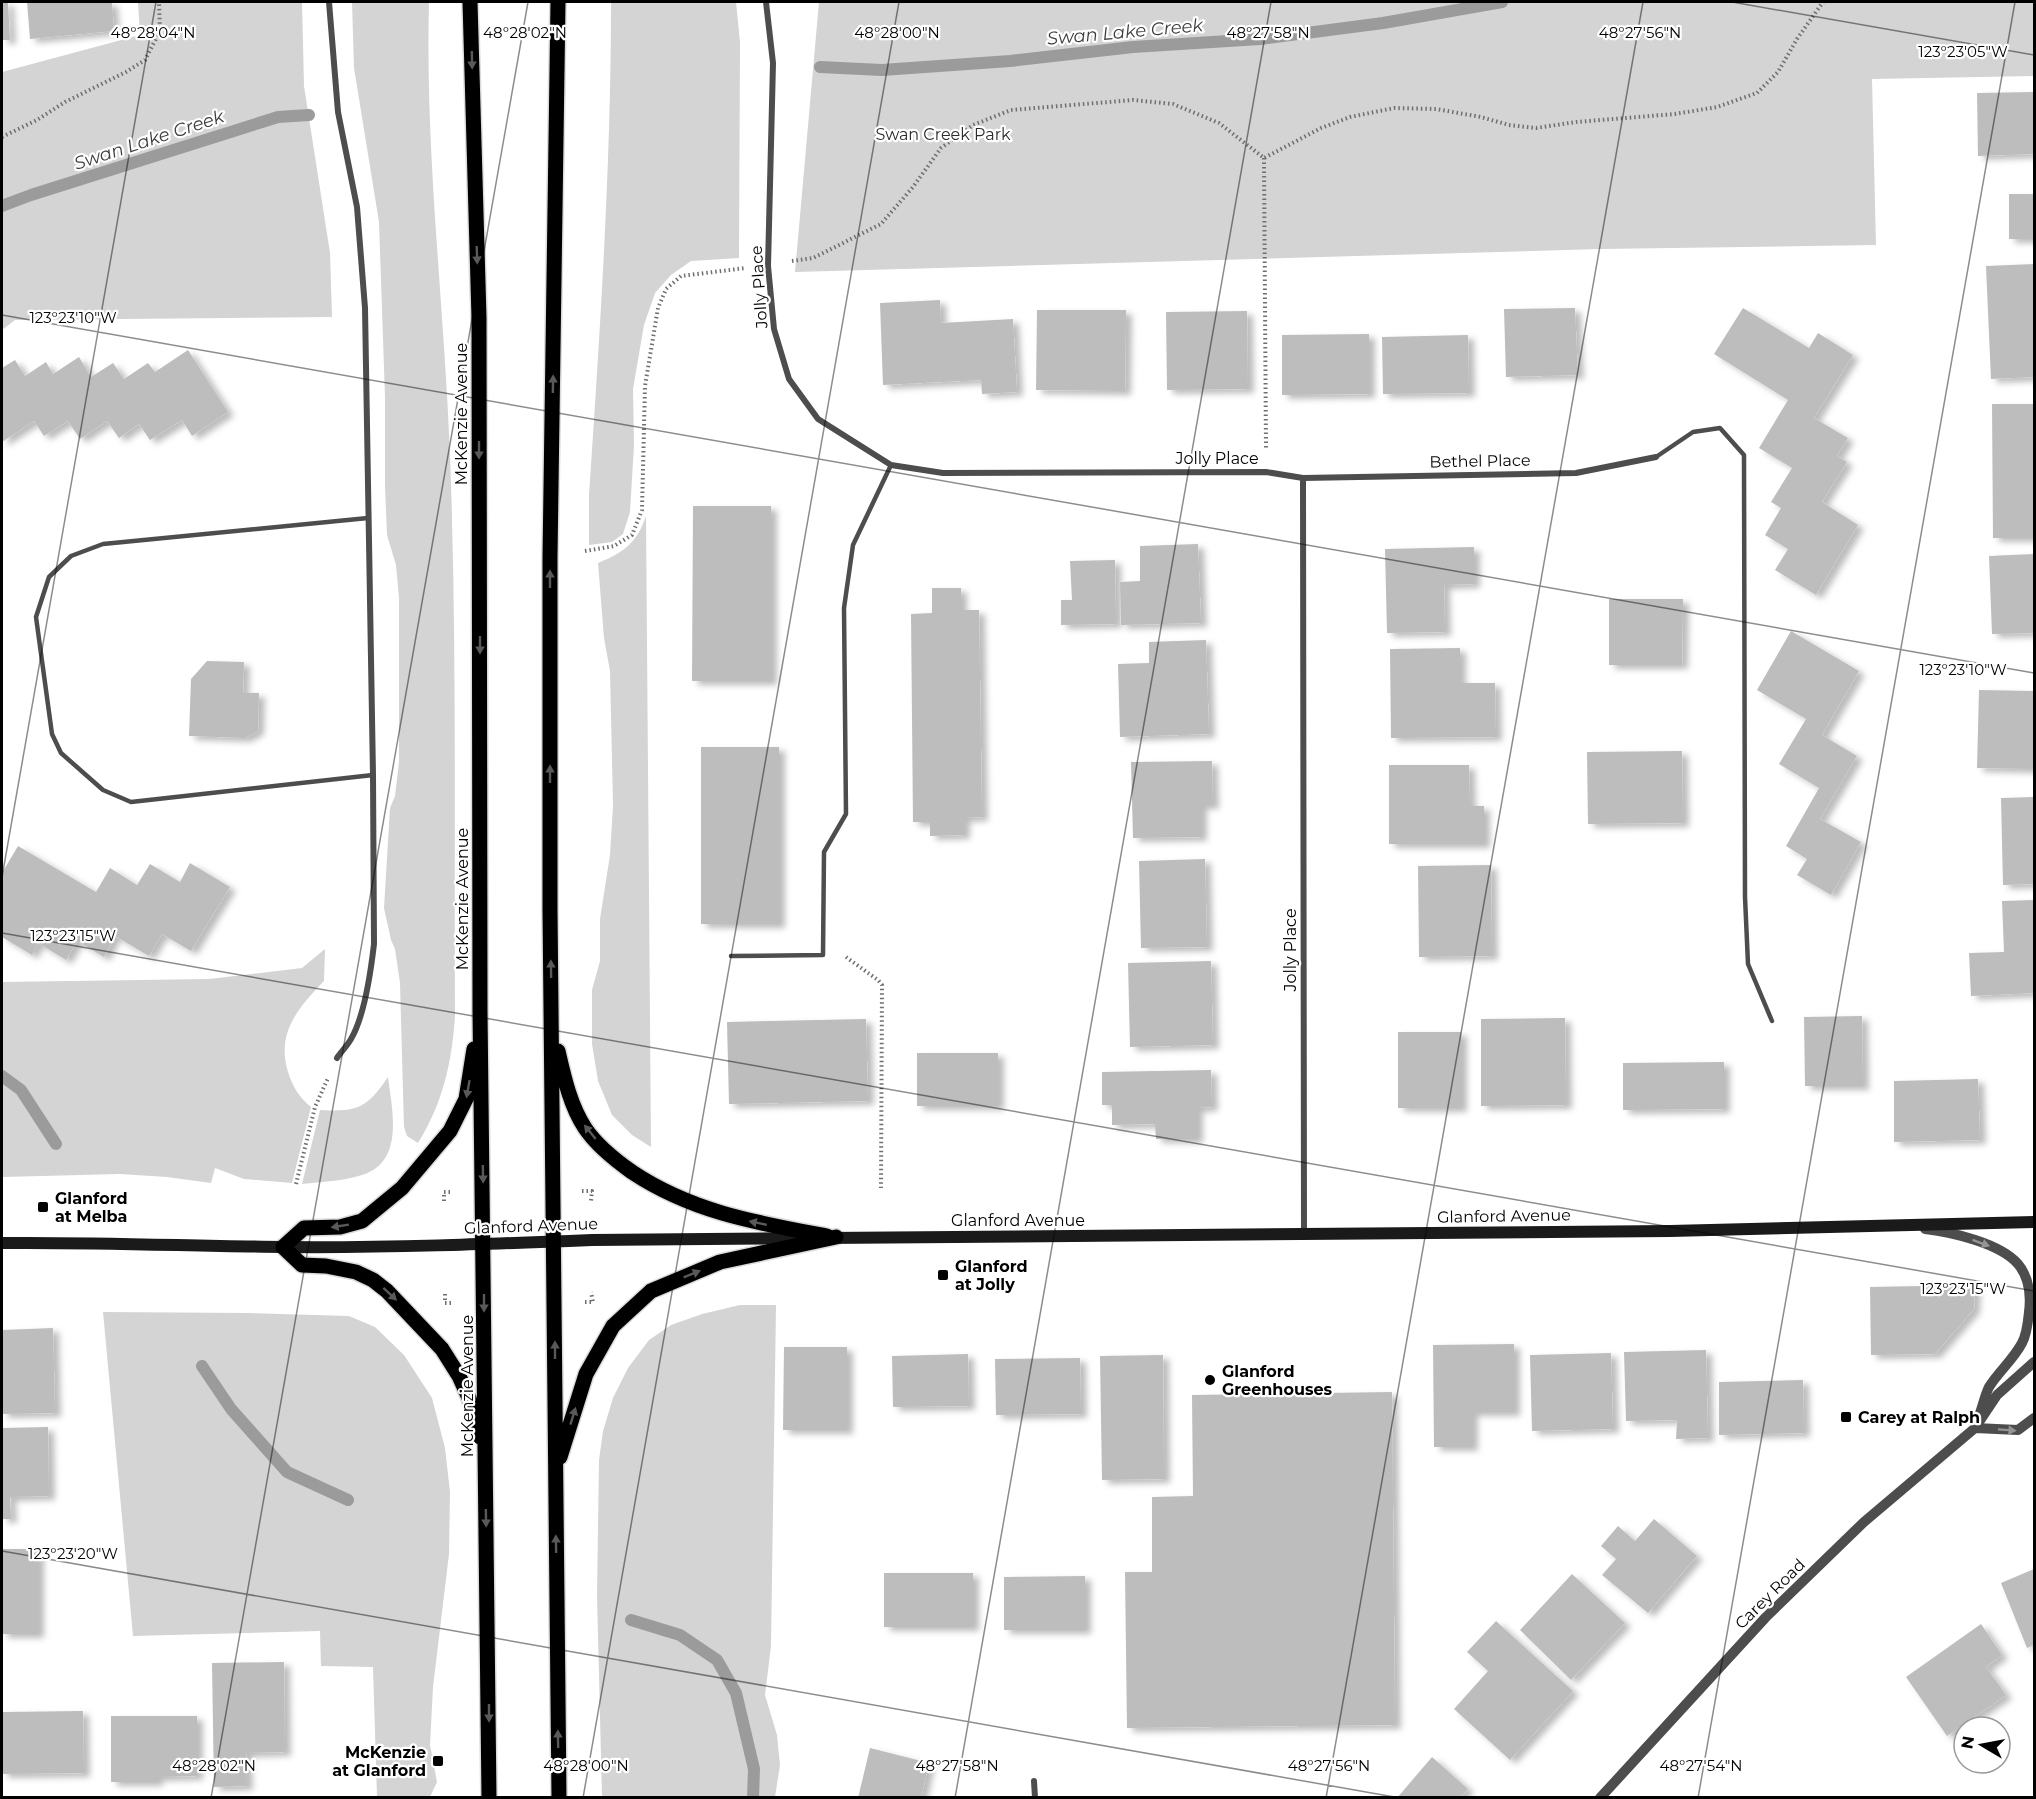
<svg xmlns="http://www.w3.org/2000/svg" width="2036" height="1799" viewBox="0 0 2036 1799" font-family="Montserrat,sans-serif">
<defs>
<filter id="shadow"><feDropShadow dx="6" dy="4" stdDeviation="3" flood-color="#0004"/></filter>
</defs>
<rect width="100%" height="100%" fill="#fff"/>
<path fill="#d4d4d4" d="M138,2H302L304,86L330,253L332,317L15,320L2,330V72L140,35Z
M352,2H429C425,153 444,303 450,455C457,642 454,829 455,1016C452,1062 443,1103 418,1143L407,1136L404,1127L400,983L395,949L391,940L384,908L390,808L395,796L399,762V598L396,565L387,535L385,486V397L379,222L354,68Z
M611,2H736L740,42L739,258L691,261L671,275L655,293L644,325L633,389L634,445L630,512L623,534L612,542L589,545V495C600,331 611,167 611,2Z
M819,2H2034V76L1872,79L1876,245L1601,249L795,272Z
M646,516L651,1147L632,1135L612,1115L598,1081L592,1044V990L600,961V919L610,855L613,806L610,671L604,638L598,563C623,553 637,543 646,516Z
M325,949L324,981C298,1008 276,1033 288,1072C293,1087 299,1097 311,1107L292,1183L244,1179L215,1168L211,1183L167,1177L120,1174L2,1177V982L209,979L302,968Z
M388,1077C392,1109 405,1162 362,1175C343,1181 322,1182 302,1184L320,1110C358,1112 367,1108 388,1077Z
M740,1305H776L771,1646L765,1695L777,1735L780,1765L775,1797H602L597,1595L599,1460L603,1431L613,1398L628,1368L649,1340L671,1325L702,1314Z
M103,1312L248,1313L349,1316L375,1327L404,1355L432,1398L445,1448L450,1492L449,1554L433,1687L430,1745L437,1782L430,1797H377L373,1667L321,1666L320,1631L133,1636Z"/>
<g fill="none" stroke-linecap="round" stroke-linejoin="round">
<path stroke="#9b9b9b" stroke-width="12" d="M820,67L882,70L1010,61L1133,47L1260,39L1383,23L1502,2
M2,206L31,195L278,117L309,115
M2,1076L21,1090L56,1144
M202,1366L231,1409L287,1472L348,1500
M631,1620L680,1635L717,1660L736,1693L754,1769L753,1798"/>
</g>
<path fill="#bdbdbd" filter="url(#shadow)" d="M2,2H8L10,40H2Z
M27,2H112L114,31L30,39Z
M2034,92V154L1978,156L1977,93Z
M2009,194H2034V239H2009Z
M2034,264V377L1991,379L1986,266Z
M940,300L941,323L1013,319L1017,392L982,394L981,380L883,385L880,303Z
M1575,308L1578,375L1506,377L1504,309Z
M1743,308L1809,348L1818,333L1853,355L1814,418L1848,438L1837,456L1847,462L1822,502L1858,525L1816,595L1775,570L1788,549L1765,535L1781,508L1771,502L1792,468L1759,448L1788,400L1714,354Z
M1037,310H1126L1125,391L1036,390Z
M1247,311L1248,389L1167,390L1166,312Z
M1369,334V394L1282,395V335Z
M1468,335L1469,393L1383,394L1382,337Z
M188,350L228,412L192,436L182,420L150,440L139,424L119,438L107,421L80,439L68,421L44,436L34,421L2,442V368L15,360L25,376L46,362L53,374L79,357L91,377L113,363L124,379L148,363L155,372Z
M1992,404H2034V538H1993Z
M693,506H771V681H692Z
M1198,544L1201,623L1121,625L1120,582L1140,581V546Z
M1474,547V584L1444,585L1445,632L1387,633L1385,549Z
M2034,554V633L1992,634L1989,556Z
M1115,560L1116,624L1061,625V600H1072L1070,561Z
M932,588H961V610H979L982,817L964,818V835L930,836V822H913L911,614L932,613Z
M1609,599H1683L1682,665H1609Z
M1791,631L1859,671L1822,735L1857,756L1820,819L1861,842L1831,895L1797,875L1807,859L1786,846L1819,788L1779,764L1806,719L1757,690Z
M1206,640L1209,734L1120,737L1118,664L1149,663V642Z
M1460,648V683H1495L1496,737L1391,738L1390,649Z
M207,661L244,662L243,693H259L258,731L245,738L189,736L191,679Z
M1979,690L2034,691V769L1977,768Z
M701,747H779V924H701Z
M1682,751L1683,823L1588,824L1587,752Z
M1212,761L1213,805H1201V837L1133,838L1131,762Z
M1389,765H1469L1470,806H1484V844H1389Z
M2034,797V884L2003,885L2001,798Z
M18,846L96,892L110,868L137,885L150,864L180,882L190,863L230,887L191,951L162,934L149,956L115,936L104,957L77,941L66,960L38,943L32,955L2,937V873Z
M1205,859L1207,947L1141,948L1139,861Z
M1491,865L1492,956L1419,957L1418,866Z
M2034,900V993L1971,996L1969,953L2004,952L2002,901Z
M1211,961L1213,1045L1130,1047L1128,963Z
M1862,1016L1863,1086H1805L1804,1017Z
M1565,1018L1566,1105L1481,1106V1019Z
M866,1019L868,1101L729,1104L727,1022Z
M1398,1032H1461V1108H1398Z
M917,1053H998V1106H917Z
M1724,1062V1109L1623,1110V1063Z
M1211,1070L1212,1107L1197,1108V1139H1156L1155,1124L1112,1125V1105H1102V1072Z
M1978,1079L1980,1140L1894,1142V1081Z
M1975,1285L1974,1309L1935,1354L1871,1355L1870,1287Z
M53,1328L55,1413L2,1414V1330Z
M1514,1344V1412H1472V1447H1434L1433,1345Z
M784,1347H847V1430H783Z
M1706,1350L1708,1438L1676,1439L1677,1420L1626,1421L1624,1352Z
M1611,1353L1613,1429L1532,1431L1530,1355Z
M968,1354L969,1406L893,1407L892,1356Z
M1163,1355L1164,1479L1102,1480L1100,1356Z
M1080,1358L1081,1414L996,1415L995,1359Z
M1803,1380L1804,1433L1719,1435V1382Z
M1392,1392L1395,1725L1127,1728L1125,1572H1152V1497L1193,1496L1192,1395Z
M48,1427L49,1496L10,1497L11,1519H2V1428Z
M1654,1519L1697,1556L1648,1613L1602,1575L1616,1559L1601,1546L1618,1526L1635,1541Z
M2,1549H38V1634H2Z
M2034,1569V1645L2027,1648L2001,1583Z
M884,1573H973V1627H884Z
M1572,1574L1625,1623L1571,1680L1520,1630Z
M1085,1576V1630H1004V1577Z
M1496,1621L1573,1691L1510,1760L1454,1709L1488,1671L1467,1652Z
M1981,1624L2002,1655L1986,1667L2006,1695L1947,1736L1906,1677Z
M284,1662L285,1752L246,1753L247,1786L214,1787L212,1663Z
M83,1711L84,1773L2,1774V1712Z
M111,1716H197V1776L157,1777V1782H111Z
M870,1748L929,1763L921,1798H858Z
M1432,1757L1468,1789L1460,1798H1397Z"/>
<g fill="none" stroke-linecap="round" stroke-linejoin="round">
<g stroke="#dbdbdb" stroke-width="18">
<path id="primary" d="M470,2L479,318L480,1011L489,1798
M558,2L550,557V910L559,1798
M474,1049L466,1099L450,1131L402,1188L362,1221L340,1227L304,1228L283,1247L302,1265L326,1266L356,1272L373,1280L387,1291L442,1349L459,1376L469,1398L480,1437
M558,1051C564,1077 570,1105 585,1128C597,1146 615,1160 632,1172C692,1212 757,1223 827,1236
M560,1457L586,1374L613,1326L651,1291L720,1262L836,1237"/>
</g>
<path stroke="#6f6f6f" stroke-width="4" stroke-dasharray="1.5 3" stroke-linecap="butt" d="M2,137L37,120L65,102L126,72L145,60L160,31L159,2
M1264,158L1266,449
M792,261L813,258L881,224L913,187L941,148L973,125L1011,110L1133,100L1173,104L1219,123L1264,158L1321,128L1350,117L1394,108L1436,109L1481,117L1509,125L1536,128L1576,122L1675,114L1717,107L1757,93L1778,72L1797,39L1823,2
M585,551L614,546L632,535L642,510L645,386L658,308L666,289L681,276L746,268
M846,957L878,980L882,985L881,1188
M296,1184L315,1107L328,1078
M582,1191H592L591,1201
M444,1201V1192H453
M445,1294V1303H454
M585,1302H593L591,1292"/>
<path stroke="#4d4d4d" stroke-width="4.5" d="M1656,457L1693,432L1720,428L1744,455L1745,897L1748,964L1772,1021
M368,518L103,544L71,556L49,577L36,617L52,734L61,753L103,790L131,802L373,775
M731,956L823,955L824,852L846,814L844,608L853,545L891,465"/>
<path stroke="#4d4d4d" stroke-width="6" d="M329,2L338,112L357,207L365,308L373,775L374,944C371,970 364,1017 351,1039C347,1046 341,1052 337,1058
M766,2L773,63L768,266L774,329L789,379L818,419L891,465L943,473L1266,472L1303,478L1304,1234
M1303,478L1576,473L1656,457
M1034,1781L1035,1798"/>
<path stroke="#4d4d4d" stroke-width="10" d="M1925,1229C1951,1232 2000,1243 2018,1264C2029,1277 2031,1296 2029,1312C2028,1322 2027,1334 2022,1343C2013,1360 1999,1371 1989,1387C1985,1395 1983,1405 1980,1413
M1975,1428L2018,1430L2034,1418
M1600,1798L1766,1617L1864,1522L1975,1428L1997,1395L2034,1362"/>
<path stroke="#1a1a1a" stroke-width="12" d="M2,1243C95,1242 189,1246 283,1247C386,1248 489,1244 592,1240L1670,1231L2034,1222"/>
<use href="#primary" stroke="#000" stroke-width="15"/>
</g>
<defs><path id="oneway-solid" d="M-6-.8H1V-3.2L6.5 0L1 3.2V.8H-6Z" transform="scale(1.5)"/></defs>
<g fill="#595959">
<use href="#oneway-solid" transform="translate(472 60) rotate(89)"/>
<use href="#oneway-solid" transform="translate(477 255) rotate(88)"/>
<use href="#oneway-solid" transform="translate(553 384) rotate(-89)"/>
<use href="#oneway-solid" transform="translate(479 450) rotate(90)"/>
<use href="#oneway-solid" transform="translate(550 579) rotate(-90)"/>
<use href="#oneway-solid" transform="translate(480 645) rotate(90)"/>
<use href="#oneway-solid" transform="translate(550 774) rotate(-90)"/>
<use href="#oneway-solid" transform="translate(551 969) rotate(-91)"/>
<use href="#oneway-solid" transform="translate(468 1089) rotate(100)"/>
<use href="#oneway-solid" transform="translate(590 1132) rotate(-129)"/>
<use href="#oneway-solid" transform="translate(483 1174) rotate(89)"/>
<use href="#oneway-solid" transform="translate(758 1223) rotate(-168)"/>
<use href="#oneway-solid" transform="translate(340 1226) rotate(171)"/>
<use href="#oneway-solid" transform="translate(692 1274) rotate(-22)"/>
<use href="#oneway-solid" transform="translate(390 1294) rotate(43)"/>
<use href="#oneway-solid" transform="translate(484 1303) rotate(90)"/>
<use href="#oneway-solid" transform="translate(555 1350) rotate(-90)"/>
<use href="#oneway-solid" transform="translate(573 1416) rotate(-73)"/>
<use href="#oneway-solid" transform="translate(486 1518) rotate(89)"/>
<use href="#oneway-solid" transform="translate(556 1544) rotate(-91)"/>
<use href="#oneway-solid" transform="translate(489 1713) rotate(90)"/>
<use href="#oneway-solid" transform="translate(558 1739) rotate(-91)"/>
</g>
<g fill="#949494">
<use href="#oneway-solid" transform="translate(1981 1243) rotate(20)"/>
<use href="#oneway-solid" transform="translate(2007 1430) rotate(4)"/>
</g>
<path fill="none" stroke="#000" stroke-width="1.5" stroke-opacity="0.45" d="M1732,2L2034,55M2,315L2034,673M2,877L156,2M2,933L2034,1291M2,1551L1400,1798M211,1798L528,2M583,1798L899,2M955,1798L1271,2M1326,1798L1643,2M1698,1798L2015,2"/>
<g fill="#000" stroke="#fff" stroke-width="2">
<rect x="37" y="1201" width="12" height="12" rx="3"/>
<rect x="937" y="1269" width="12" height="12" rx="3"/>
<circle cx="1210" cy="1380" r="6"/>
<rect x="1840" y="1411" width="12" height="12" rx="3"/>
<rect x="432" y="1755" width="12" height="12" rx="3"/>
</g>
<g text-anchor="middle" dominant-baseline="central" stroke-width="4.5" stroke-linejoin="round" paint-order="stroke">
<g font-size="16" fill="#2b2b2b" stroke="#fff">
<text x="943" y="134">Swan Creek Park</text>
</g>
<g font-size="16" fill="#000" stroke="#fff">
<text transform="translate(759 287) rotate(-94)">Jolly Place</text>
<text transform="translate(461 414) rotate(-90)">McKenzie Avenue</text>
<text x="1217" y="458">Jolly Place</text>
<text transform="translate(1480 461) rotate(-1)">Bethel Place</text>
<text transform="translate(462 899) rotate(-90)">McKenzie Avenue</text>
<text transform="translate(1290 950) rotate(-90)">Jolly Place</text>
<text transform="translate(1504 1216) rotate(-1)">Glanford Avenue</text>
<text x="1018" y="1220">Glanford Avenue</text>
<text transform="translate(531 1226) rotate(-2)">Glanford Avenue</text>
<text transform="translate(467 1386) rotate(-90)">McKenzie Avenue</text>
<text transform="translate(1770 1594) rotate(-45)">Carey Road</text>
</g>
<g font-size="16" font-weight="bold" fill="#000" stroke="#fff" text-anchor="start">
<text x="55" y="1198">Glanford<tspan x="55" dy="18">at Melba</tspan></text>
<text x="955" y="1266">Glanford<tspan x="955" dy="18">at Jolly</tspan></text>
<text x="1222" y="1371">Glanford<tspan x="1222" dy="18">Greenhouses</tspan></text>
<text x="1858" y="1417">Carey at Ralph</text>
<text x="426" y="1752" text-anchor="end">McKenzie<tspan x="426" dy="18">at Glanford</tspan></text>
</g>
<g font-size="18" font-style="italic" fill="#3c3c3c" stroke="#fff">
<text transform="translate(1125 32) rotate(-5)">Swan Lake Creek</text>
<text transform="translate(149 140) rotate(-18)">Swan Lake Creek</text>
</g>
</g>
<g font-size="15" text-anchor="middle" fill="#000" stroke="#fff" stroke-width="4.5" stroke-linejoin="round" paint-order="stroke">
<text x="153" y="38">48°28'04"N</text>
<text x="525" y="38">48°28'02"N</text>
<text x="897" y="38">48°28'00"N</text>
<text x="1268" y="38">48°27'58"N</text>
<text x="1640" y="38">48°27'56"N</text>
<text x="1963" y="57">123°23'05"W</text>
<text x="73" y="323">123°23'10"W</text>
<text x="1963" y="675">123°23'10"W</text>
<text x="73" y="941">123°23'15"W</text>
<text x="1963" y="1294">123°23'15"W</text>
<text x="73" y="1559">123°23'20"W</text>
<text x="214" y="1771">48°28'02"N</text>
<text x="586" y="1771">48°28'00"N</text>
<text x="957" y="1771">48°27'58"N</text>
<text x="1329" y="1771">48°27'56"N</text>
<text x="1701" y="1771">48°27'54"N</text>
</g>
<rect width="2036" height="1799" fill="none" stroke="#000000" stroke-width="6"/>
<g transform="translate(1982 1745) rotate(280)"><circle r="28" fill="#ffffff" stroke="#999999" stroke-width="1.5"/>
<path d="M0-4.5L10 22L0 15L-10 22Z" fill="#000000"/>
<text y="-9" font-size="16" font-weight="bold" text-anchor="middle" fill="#000000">N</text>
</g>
</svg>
